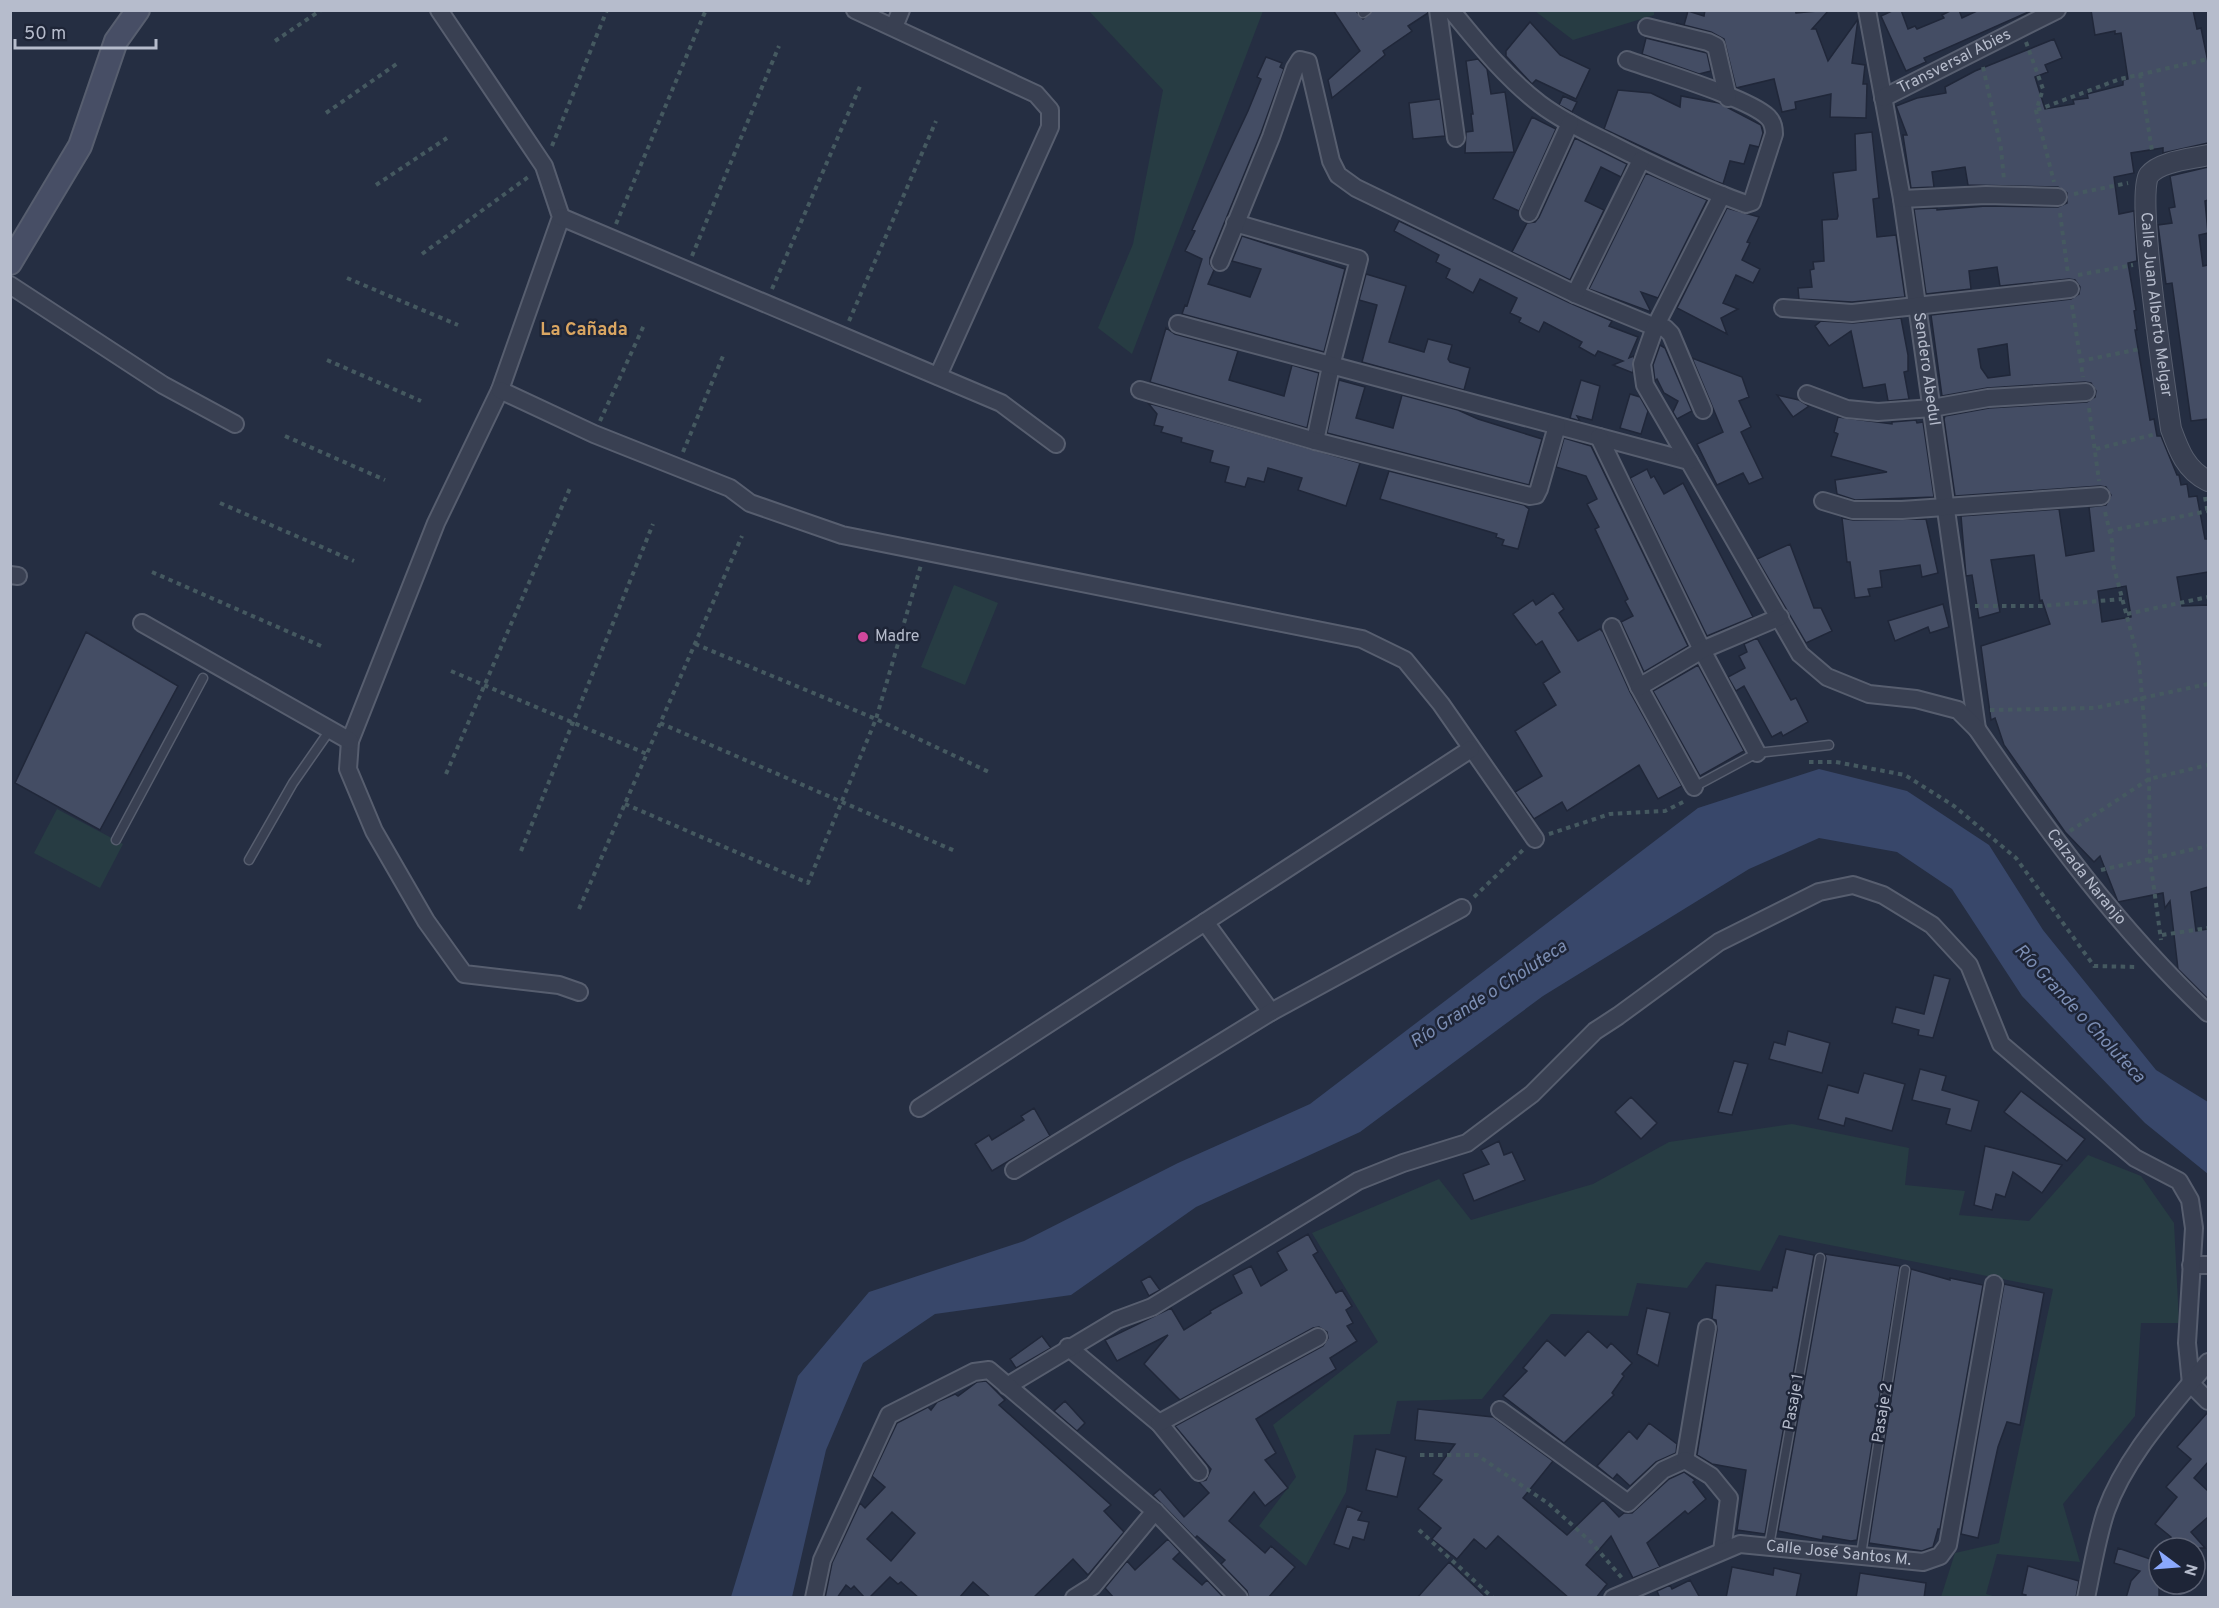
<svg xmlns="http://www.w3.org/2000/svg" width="2219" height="1608" viewBox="0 0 2219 1608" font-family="Overpass,sans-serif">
<rect width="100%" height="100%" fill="#252e42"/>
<path fill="#273c43" d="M1654,10V15L1573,40L1535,11Z
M1089,11H1263L1132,354L1098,328L1133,244L1163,90Z
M954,585L998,603L965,685L921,667Z
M57,809L123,844L100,888L34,853Z
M1792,1124L1909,1148L1905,1185L1965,1191L1959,1215L2029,1221L2088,1155L2141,1176L2174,1223L2179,1323H2141L2135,1416L2063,1504L2080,1562L1997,1554L1986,1594L1996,1597H1941L1955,1553L1999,1543L2053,1289L1779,1235L1760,1271L1706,1262L1687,1288L1637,1283L1628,1316L1551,1314L1482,1399L1397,1401L1390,1434L1354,1435L1346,1492L1306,1566L1259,1526L1296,1477L1273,1425L1378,1342L1312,1233L1439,1179L1471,1220L1593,1184L1669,1142Z"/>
<path fill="#38476a" d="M1819,769L1907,791L1989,845L2043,930L2156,1070L2208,1102V1174L2145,1123L2022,996L1952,889L1897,852L1819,838L1749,869L1543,996L1360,1132L1196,1207L1071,1295L935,1314L863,1363L826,1450L792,1597H731L798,1376L869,1292L1024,1241L1178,1163L1310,1104L1698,808Z"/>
<path fill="#444d64" stroke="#202739" stroke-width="1.5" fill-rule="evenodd" d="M1333,10H1355L1363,19L1373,10H1428V13L1408,26L1412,31L1383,51L1385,55L1332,98L1328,80L1360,51Z
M1705,10H1795L1796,13L1829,10L1812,29H1816L1828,61L1858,19L1852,63L1865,65L1863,84H1867L1866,118L1830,117L1831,94L1795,102L1796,109L1782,112L1774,79L1736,88L1724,39L1711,32L1676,23L1684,25L1688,11L1704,16Z
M1894,10H1901L1908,29L1915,26L1917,29L1944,18L1942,15L1952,10H1959L1962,18L1979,10H2033L1924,58L1926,62L1906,71L1881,16Z
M2091,10H2193L2197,29L2201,28L2208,62V143L2163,153V148L2131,153L2134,173L2114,177L2119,214L2134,211L2137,261L2128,263L2136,310L2134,311L2137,330H2135L2150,420L2154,419L2157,436H2161L2177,475H2179L2181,485L2187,484L2189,497L2197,496L2205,539H2208V572L2177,577L2182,606L2208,605V887L2191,892L2196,931L2208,929V999L2178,969L2170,901L2165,908L2163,893L2118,902L2100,856L2094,862L2065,832L2004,745L1995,718L1991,720L1981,646L2050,624L2042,600L2040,601L2034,555L1991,560L2000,612L1979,618L1972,575L1966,576L1961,516L2059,509L2066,556L2094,551L2089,507L2106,505L2111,495L2106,487L2100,486L1955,496L1944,419L1945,416L1989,408L2087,402L2095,397L2096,391L2091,383L2085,382L1987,388L1942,396L1931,315L2071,299L2079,294L2080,287L2075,280L2069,279L2000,286L1997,267L1969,271L1971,289L1926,294L1914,209L1937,208V210L1986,206L2058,207L2067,203V193L2058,187L1968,185L1965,167L1932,172L1934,187L1911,188L1903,135H1907L1896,106L1917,98L1946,93L1945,87L1975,71L2054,39L2062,58L2045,65L2048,72L2035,77L2045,109L2074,104L2073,100L2088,98L2087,94L2123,85V80L2128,79L2121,33L2115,34V31L2095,35ZM2007,344L2010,375L1988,378L1981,368L1978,349ZM2126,586L2131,617L2102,622L2098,591Z
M1530,22L1560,55L1590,69L1576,99L1536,80L1532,84L1506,56V51Z
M1646,38L1707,53L1711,71L1699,74L1642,54Z
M1266,57L1282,63L1280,67L1284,69L1261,133L1210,258V264L1214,270L1208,284L1250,297L1261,269L1232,261L1242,236L1345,269L1324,352L1182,314L1185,305L1187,306L1202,259L1185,251L1195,231L1192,230L1248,111L1261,79L1257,77Z
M1478,59L1487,69L1491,94L1505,92L1514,152L1465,153L1466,132L1473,131L1471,114H1473L1466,61Z
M1618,90L1651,93L1680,107L1681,96L1719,103L1761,125L1763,133L1759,147L1750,145L1744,164L1730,161L1723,184L1715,181L1604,129Z
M1563,96L1577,102L1572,112L1559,105Z
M1440,99L1445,136L1413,139L1409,103Z
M1532,117L1556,129L1519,211L1493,199Z
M1872,132L1879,198L1873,199L1877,237L1896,235L1905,297L1852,302L1799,299L1798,288L1812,287L1810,270L1814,269L1813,262L1824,261L1822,220L1837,219L1838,216L1833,173L1856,170L1855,134Z
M1575,138L1627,164L1621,177L1601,167L1585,201L1604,210L1570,280L1512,252L1527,223L1535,222L1539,217Z
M2208,167V200L2205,201L2208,233L2199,235L2203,266L2208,265V419L2191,421L2172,283L2166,284L2158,225L2172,223L2169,208L2175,207L2170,176Z
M1646,173L1707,200L1658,298L1641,292L1651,312L1589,289Z
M1727,208L1759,217L1747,242L1750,243L1742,260L1760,269L1753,283L1736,275L1723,303L1738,309L1721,318L1727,334L1677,308Z
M1399,221L1570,303L1612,321L1609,326L1638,337L1629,358L1634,356L1633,373L1613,365L1623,361L1598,351L1595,356L1579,347L1582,342L1544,322L1539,332L1519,322L1521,318L1510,313L1517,298L1480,279L1473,293L1446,278L1450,269L1436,262L1439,255L1394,231Z
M1366,274L1406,286L1389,342L1424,352L1428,339L1452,345L1448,359L1450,362L1470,368L1464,390L1362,362L1377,305L1359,300Z
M1901,318L1908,355V371L1904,372L1909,399L1888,401L1885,384L1863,388L1851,331L1829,346L1815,326L1821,321L1853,323Z
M1166,328L1175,334L1238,351L1229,380L1284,396L1292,365L1319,373L1307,428L1150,382Z
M1660,345L1665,348L1692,411L1677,419L1673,412L1678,401L1664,393L1657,379L1655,381L1653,365Z
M1692,358L1742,377L1749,397L1739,401L1751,427L1741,432L1763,478L1749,484L1743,473L1717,485L1697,444L1723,432Z
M1339,380L1365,387L1356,418L1393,428L1402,395L1458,410L1478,419L1542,439L1529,485L1327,433Z
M1581,380L1600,386L1592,420L1577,416L1580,421L1570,418Z
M1630,394L1640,397L1648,411L1641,434L1620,428Z
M1777,395L1799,400L1809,406L1793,417Z
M1148,403L1360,463L1346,506L1298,490L1302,478L1268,468L1264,482L1248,478L1245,487L1225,482L1229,467L1210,462L1213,451L1181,442L1182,438L1161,432L1163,427L1154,425L1157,414Z
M1838,417L1892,424V422L1916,420L1917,423L1923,422L1934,497L1855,500L1837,494L1835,480L1887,472L1831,456L1838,434L1834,432Z
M1564,438L1591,446L1688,646L1644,672L1621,622L1633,616L1625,601L1628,599L1595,529L1599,527L1587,504L1597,499L1586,476L1556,467Z
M1647,469L1651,478L1654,476L1664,494L1683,483L1753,617L1707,636L1630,478Z
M1389,471L1524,505L1529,509L1518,549L1502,545L1504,540L1496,537L1497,534L1380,499Z
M1842,518L1853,520L1926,519L1938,573L1922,577L1920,565L1880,571L1882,587L1868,589L1870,596L1855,598L1850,562H1847Z
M1790,544L1814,608H1821L1832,631L1806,643L1757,559Z
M1553,593L1564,609L1559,613L1578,641L1600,629L1603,632L1630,692L1682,786L1658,799L1639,765L1567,811L1562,802L1534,819L1515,792L1542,776L1515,731L1556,705L1543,683L1560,672L1542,641L1536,645L1513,614L1533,600L1536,605Z
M1943,604L1949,627L1930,633L1928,627L1895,641L1888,621Z
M86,632L178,686L100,830L15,783Z
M1757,638L1791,700L1796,698L1808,722L1783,736L1781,732L1772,737L1744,686L1736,691L1728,677L1745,668L1739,656L1747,652L1744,644Z
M1698,665L1744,751L1700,776L1653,691Z
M1934,975L1950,979L1933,1038L1918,1035L1919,1030L1892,1023L1896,1007L1924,1014Z
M1788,1031L1830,1043L1822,1073L1769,1059L1774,1042L1785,1045Z
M1734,1061L1748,1064L1732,1115L1718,1112Z
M1920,1069L1946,1076L1942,1090L1979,1101L1971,1131L1946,1124L1950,1109L1912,1100Z
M1864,1073L1905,1084L1892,1131L1846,1118L1844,1126L1818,1119L1828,1085L1858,1093Z
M2021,1091L2085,1139L2067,1161L2004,1112Z
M1631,1097L1657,1123L1641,1139L1615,1112Z
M1034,1108L1050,1136L992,1171L975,1144L989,1135L992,1140L1024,1120L1021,1116Z
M1499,1141L1504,1155L1512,1152L1525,1180L1474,1201L1463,1174L1489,1164L1481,1150Z
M1985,1146L2062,1165L2042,1193L2013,1172L2005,1197L1996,1194L1992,1210L1974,1205Z
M1308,1234L1318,1252L1313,1255L1336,1293L1342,1290L1352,1306L1346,1310L1353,1323L1347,1326L1357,1341L1330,1358L1336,1369L1256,1419L1276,1453L1265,1460L1288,1488L1265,1506L1254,1492L1229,1521L1265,1553L1271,1546L1295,1567L1268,1598H1249L1247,1591L1221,1564L1225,1560L1197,1536L1195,1538L1153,1495L1160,1489L1184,1517L1209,1493L1199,1482L1206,1480L1211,1469L1175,1426L1323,1346L1328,1338L1327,1332L1319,1327L1313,1328L1180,1400L1144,1364L1168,1335L1117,1361L1105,1340L1171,1308L1184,1330L1211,1313L1210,1311L1242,1293L1233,1275L1251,1266L1261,1286L1287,1270L1277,1252Z
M1786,1249L1814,1255L1765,1534L1737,1530L1746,1470L1712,1464L1697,1455L1717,1330L1716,1320L1712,1319L1716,1285L1772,1291L1773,1287L1777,1288Z
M1825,1254L1900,1266L1857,1540L1851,1541L1823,1536L1822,1540L1778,1531L1826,1259Z
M1911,1269L1950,1280V1278L1983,1285L1940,1529H1938L1933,1547L1922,1551L1869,1543Z
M1150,1276L1160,1290L1149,1296L1141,1281Z
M2004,1284L2044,1293L2020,1425L2007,1422L1998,1447L1978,1538L1961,1534Z
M1647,1308L1670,1313L1658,1366L1637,1354Z
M1588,1331L1607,1348L1611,1343L1632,1363L1622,1374L1624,1376L1612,1393L1614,1395L1564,1443L1503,1396L1527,1371L1523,1368L1547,1340L1565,1356Z
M1042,1336L1051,1348L1016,1368L1010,1359Z
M986,1381L1005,1400L999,1405L1111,1505L1104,1511L1124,1532L1088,1575L1073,1559L1033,1598H991L973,1582L959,1598H919L901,1582L898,1584L890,1577L869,1598H865L854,1586L851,1589L846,1585L837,1598H825L832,1563L860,1503L865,1508L885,1487L872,1476L897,1423L928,1407L931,1410L937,1402L955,1394L958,1396L977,1382ZM892,1512L915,1533L891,1561L867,1539Z
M1065,1401L1085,1423L1077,1431L1054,1411Z
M1418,1409L1493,1417L1553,1461L1523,1498L1567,1535L1603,1500L1619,1517L1624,1513H1632L1669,1479L1684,1472L1695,1480L1693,1482L1706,1499L1688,1514L1685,1511L1647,1543L1660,1567L1633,1578L1611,1536L1586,1565L1607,1584L1596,1598H1569L1498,1536L1486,1549L1474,1539L1457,1559L1432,1539L1441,1528L1418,1509L1442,1480L1433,1474L1455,1444L1415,1440Z
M2208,1412V1462L2194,1478L2208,1491V1517L2191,1532L2205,1548H2161L2171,1537L2155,1524L2177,1497L2166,1487L2191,1459L2177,1447Z
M1649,1423L1677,1444L1676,1453L1656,1462L1630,1486L1617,1474L1613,1479L1597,1466L1629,1431L1637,1439Z
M1376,1449L1406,1457L1397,1497L1366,1490Z
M1347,1506L1362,1512L1358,1520L1369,1522L1364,1540L1353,1537L1349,1549L1334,1544Z
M1168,1539L1180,1552L1173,1559L1202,1585L1207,1580L1224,1598H1114L1105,1588L1127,1561L1135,1570Z
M2118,1548L2159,1562V1598H2126L2131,1581L2140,1571L2114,1563Z
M1449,1562L1487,1598H1417Z
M2028,1566L2079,1581L2076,1598H2025L2026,1595L2022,1594Z
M1732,1567L1773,1575L1774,1568L1801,1574L1796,1598H1726Z
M1860,1573L1926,1583L1924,1598H1856Z
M1690,1580L1700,1598H1656L1659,1596L1657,1591L1670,1585L1672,1589Z"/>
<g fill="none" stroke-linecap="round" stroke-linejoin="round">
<g stroke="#575e6f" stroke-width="11">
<path id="service" d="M1363,13L1367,10
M1694,787L1757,753L1829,745
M116,840L203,678
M249,860L293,783L330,730
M1769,1546L1820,1258
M1861,1555L1905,1270"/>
</g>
<g stroke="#575e6f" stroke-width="20">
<g id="minor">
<path d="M439,10L544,166L561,217L500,390L436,523L350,741L348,769L374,831L426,921L464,974L559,985L579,992"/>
<path d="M855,10L1036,94L1050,110V127L938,376"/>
<path d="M1438,10L1456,138"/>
<path d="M1451,10C1478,43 1506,78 1540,104C1560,119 1584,131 1607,142C1652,165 1699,187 1746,204L1752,202L1774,134C1774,127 1773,122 1768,117C1749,98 1657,71 1627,60"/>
<path id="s1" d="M1867,10L1902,199L1977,729"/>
<path d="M894,27L901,10"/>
<path d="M1647,27L1708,42L1716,46L1728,98"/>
<path id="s2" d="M1883,98L2057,10"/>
<path d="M1902,199L1986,195L2058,197"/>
<path d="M1529,213L1570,123"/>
<path d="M561,217L1001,403L1056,444"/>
<path d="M1235,223L1359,259L1331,366L1315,441"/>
<path d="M1220,262L1271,137L1295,68L1300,60L1308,62L1331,161L1338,175L1356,188L1575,294L1655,327L1665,328L1671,334L1703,410"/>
<path d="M10,285L163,385L235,424"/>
<path d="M1575,294L1641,160"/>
<path d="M1783,308L1852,313L2070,289"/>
<path id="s3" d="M1178,324L1689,461L1800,654L1827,677L1869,694L1916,699L1958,710L1977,729C2047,831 2118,928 2208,1013"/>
<path d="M500,390L594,434L730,488L750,503L842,535L1362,639L1405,660L1441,704L1535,839"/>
<path d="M1140,390L1315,441L1530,496L1536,495L1539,489L1557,426"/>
<path d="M1807,394L1847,409L1878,412L1932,408L1988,398L2086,392"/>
<path d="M1599,437L1702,650L1757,753"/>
<path d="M1689,461L1645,385L1642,364L1655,327L1722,195"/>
<path d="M1823,501L1853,510H1902L2101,496"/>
<path d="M10,575L18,576"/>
<path d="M142,623L350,741"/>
<path d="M1612,627L1639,687L1694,787"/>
<path d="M1639,687L1702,650L1780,617"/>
<path d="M1205,922L1271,1012"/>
<path d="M919,1108L1471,749"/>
<path d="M1014,1170L1271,1012L1462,908"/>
<path d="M2191,1265H2208"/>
<path d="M1068,1347L1159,1423L1199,1472"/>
<path d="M1007,1386L1117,1320L1152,1307L1358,1181L1403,1163L1467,1143L1532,1094L1595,1031L1618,1016L1719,942L1819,892L1853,885L1883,895L1932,925L1969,965L2001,1044L2135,1158L2179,1181L2190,1200L2194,1228L2187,1343L2191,1384L2208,1401"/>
<path d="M1500,1410L1628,1503L1663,1470L1685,1460"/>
<path d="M1159,1423L1318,1337"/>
<path d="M1685,1460L1707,1328"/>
<path d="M1685,1460L1711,1476L1729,1498L1722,1551"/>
<path d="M814,1598L822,1560L889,1415L974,1372L989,1370L1155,1511L1239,1598"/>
<path d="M1074,1598L1093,1586L1155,1511"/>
<path id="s4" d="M1613,1598L1740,1544L1923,1562L1940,1556L1948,1545L1994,1284"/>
<path d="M2086,1598C2092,1569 2097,1538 2106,1511C2126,1455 2171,1408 2208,1362"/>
</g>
</g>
<g stroke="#575e6f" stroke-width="22">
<g id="tertiary">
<path id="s5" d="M2208,155C2192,159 2160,161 2149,175C2135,194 2166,394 2171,429C2179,451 2186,470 2208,481"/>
</g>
</g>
<g stroke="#575e6f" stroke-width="26">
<path id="secondary" d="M10,263L80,146L116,41L138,10"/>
</g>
<path stroke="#455960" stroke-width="4" stroke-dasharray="4.5 4.5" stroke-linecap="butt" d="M275,41L321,10
M2026,42L2043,89L2036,111L2054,182
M1983,67L2001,148L2004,180
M2140,74L2152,151
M2037,110L2120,79L2208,59
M326,113L398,63
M552,146L607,10
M376,185L447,138
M2074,194L2128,183
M2060,213L2068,274
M616,224L705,12
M422,254L531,175
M692,256L779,46
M2078,275L2133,265
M347,278L458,325
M772,289L861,84
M2072,305L2083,377
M849,321L936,121
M327,360L421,401
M2080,361L2140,349
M2089,408L2099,481
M600,421L645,323
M285,436L385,480
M2096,449L2156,434
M683,452L723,356
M2205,497L2208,514
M220,503L354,561
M2105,512L2112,541L2113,564L2139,662L2149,779L2150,859L2161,940
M2109,531L2208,511
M152,572L321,646
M1975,606H2042L2122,599
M2127,614L2208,597
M695,644L876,719L989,772
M451,671L647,754
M1990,710L2095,708L2208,684
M660,723L955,851
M1809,762H1836L1905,775L1954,806L2016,858L2094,966L2137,967
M446,774L570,488
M625,804L808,883L876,719L921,565
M2070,831L2149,779L2208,765
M1549,834L1610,814L1665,811L1685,801
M521,851L653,524
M2101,870L2208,846
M1474,897L1523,850
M579,909L742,536
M2162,935L2208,928
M1420,1455H1477L1549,1504L1591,1542L1622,1578
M1419,1530L1493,1598"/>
<use href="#service" stroke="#394052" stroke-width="8"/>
<use href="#minor" stroke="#394052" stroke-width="16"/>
<use href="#tertiary" stroke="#394052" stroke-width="20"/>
<use href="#secondary" stroke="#474e65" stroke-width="22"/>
</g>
<circle fill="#d1479c" stroke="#1e2537" stroke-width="2" cx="863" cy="637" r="6"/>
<g text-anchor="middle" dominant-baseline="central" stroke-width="5" stroke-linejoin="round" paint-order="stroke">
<g font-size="16" fill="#b6bccc" stroke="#1e2537">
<text stroke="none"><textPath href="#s2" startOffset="80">Transversal Abies</textPath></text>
<text stroke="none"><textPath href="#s5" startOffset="194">Calle Juan Alberto Melgar</textPath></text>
<text stroke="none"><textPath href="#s1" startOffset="364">Sendero Abedul</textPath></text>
<text stroke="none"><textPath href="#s3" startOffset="1134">Calzada Naranjo</textPath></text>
<text transform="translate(1794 1402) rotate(-80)">Pasaje 1</text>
<text transform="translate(1883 1413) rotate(-81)">Pasaje 2</text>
<text stroke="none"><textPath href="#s4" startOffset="237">Calle José Santos M.</textPath></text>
</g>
<g font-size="16" fill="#b6bccc" stroke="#1e2537" text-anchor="start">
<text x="875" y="637">Madre</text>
</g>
<g font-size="18" font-weight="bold" fill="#daa662" stroke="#1e2537">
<text x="584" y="330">La Cañada</text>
</g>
<g font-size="18" font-style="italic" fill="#7c8eb4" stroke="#1e2537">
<text transform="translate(1489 995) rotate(-33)">Río Grande o Choluteca</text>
<text transform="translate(2079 1014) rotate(47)">Río Grande o Choluteca</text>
</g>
</g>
<rect width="2219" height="1608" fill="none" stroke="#b6bccc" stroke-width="24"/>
<g transform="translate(2177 1566) rotate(106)"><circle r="28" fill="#1e2537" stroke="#5b6173" stroke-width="1.5"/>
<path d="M0-4.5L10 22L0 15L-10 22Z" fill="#8aa8fc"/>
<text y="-9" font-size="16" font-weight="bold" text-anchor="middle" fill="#b6bccc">N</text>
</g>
<path d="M15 39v9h141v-9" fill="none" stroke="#b6bccc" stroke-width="3"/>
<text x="24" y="39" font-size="18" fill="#b6bccc" stroke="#1e2537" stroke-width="4.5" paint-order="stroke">50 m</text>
</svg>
